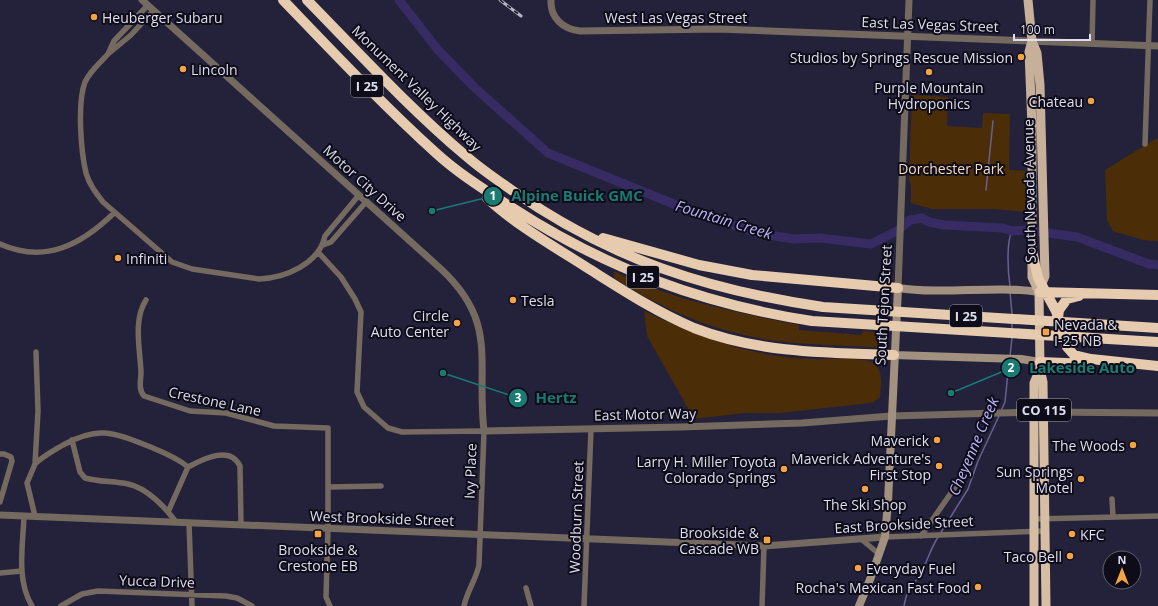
<svg xmlns="http://www.w3.org/2000/svg" width="1158" height="606" viewBox="0 0 1158 606" font-family="'Open Sans',sans-serif">
<rect width="100%" height="100%" fill="#24213b"/>
<path fill="#4b2e08" d="M912,95L948,97L947,126L982,128L983,113L1010,114L1009,170L1028,171L1025,212L994,209H932L911,203V185L909,180Z
M1155,139H1158V241L1143,240L1113,231L1107,220L1105,170Z
M614,271C667,299 740,313 799,325V330L861,335L863,331L885,333V348C835,344 784,346 736,333C692,322 651,302 614,278Z
M644,311C700,337 750,357 813,359C826,360 863,356 873,363C884,370 881,386 880,397L874,402L862,404L780,413H745L694,419L647,336Z"/>
<g fill="none" stroke-linecap="round" stroke-linejoin="round">
<path stroke="#69618d" stroke-width="1.5" d="M986,190L993,121
M1010,286C1008,273 1006,243 1012,231
M1010,292L1012,314
M1012,322V330
M1010,356L1012,338
M1001,411L1005,402L1009,362
M940,534L968,489L978,461L999,416
M904,606C907,586 914,587 922,571C928,559 931,548 938,537"/>
<path stroke="#362c63" stroke-width="9" d="M399,0L438,50L474,87L548,153L681,207L753,232L793,239L820,238L871,244L897,231L910,220L922,218L929,222L944,225L1002,228L1012,231L1026,230L1077,237L1149,264L1158,265"/>
<path stroke="#756a5f" stroke-width="5.5" d="M148,5L114,41L108,54L131,35L153,11
M1092,44L1093,0
M108,54C100,63 90,71 85,82C77,103 81,152 86,173C89,184 96,193 103,202L172,262L192,269L259,279C285,278 319,264 325,236L359,195
M1145,144L1150,0
M0,244C45,264 81,245 114,213
M323,245L331,242L366,202
M318,252L341,277L355,299L361,312L357,392L364,407L388,428L402,432L484,431L479,565C476,580 467,591 464,606
M146,300C133,320 140,349 141,372C141,380 138,389 144,396L190,411L226,413L274,426L328,428V529L326,597L330,606
M72,440L80,472L85,478C99,482 114,481 128,484C147,488 165,507 176,522
M0,454H4L11,457L12,461L0,502
M35,464C43,456 53,451 63,445C98,426 112,432 148,446C162,452 176,457 188,467
M329,487L381,486
M1112,499L1113,517
M168,512L188,467C203,459 230,445 240,466L241,525
M24,516C23,545 16,580 32,606
M35,516L27,483L35,464L38,411L36,352
M1034,519L1158,516
M189,523L192,606
M921,536L958,483
M885,537L1045,531
M861,539L879,554
M0,573L22,571
M526,588L531,606
M61,606L82,594L98,591L226,596L237,598L252,606
M584,606L591,429
M762,606L764,546"/>
<path stroke="#756a5f" stroke-width="7" d="M142,0L441,269C499,323 476,362 484,431L681,427L802,423L891,416L1034,412
M551,0C550,18 563,29 580,31L719,29L1158,46
M898,288L909,0
M1044,412L1158,413
M0,515L764,546L885,537"/>
<path stroke="#a39180" stroke-width="8" d="M894,355L1021,359L1040,362
M859,606L871,577L885,537L888,502L898,288C945,295 993,285 1039,292"/>
<path stroke="#c6b099" stroke-width="9" d="M1028,0L1032,41L1037,53L1040,85L1045,276L1039,291
M1032,41L1029,52L1032,126V277L1039,292"/>
<path stroke="#d6bea4" stroke-width="9" d="M1039,292L1040,369L1043,382L1046,606
M1034,606V383L1040,369"/>
<path stroke="#e7cbaf" stroke-width="10" d="M283,0C333,52 383,105 436,153C459,174 485,190 511,207C605,268 702,304 812,321L1158,342
M307,0C359,53 409,108 466,156C481,169 497,180 513,191C611,259 707,290 823,307L1158,328
M487,198C516,225 553,246 586,267C621,289 656,312 694,328C758,353 827,353 894,355
M603,238L699,265L752,275L898,288
M1032,251L1038,278L1056,311L1067,347L1074,355L1091,359L1158,366
M1040,292L1158,295
M1058,318L1059,310L1067,299L1079,296
M1040,362L1090,364"/>
<g stroke="#b7b5c9" stroke-width="3">
<path id="rail" d="M500,0L521,16"/>
</g>
<use href="#rail" stroke="#0e0c18" stroke-width="1.5" stroke-dasharray="4.5" stroke-linecap="butt"/>
</g>
<g fill="#f4a444" stroke="#0e0c18" stroke-width="1.5">
<circle cx="94" cy="17" r="4"/>
<circle cx="1021" cy="57" r="4"/>
<circle cx="183" cy="69" r="4"/>
<circle cx="929" cy="72" r="4"/>
<circle cx="1091" cy="101" r="4"/>
<circle cx="118" cy="258" r="4"/>
<circle cx="513" cy="300" r="4"/>
<circle cx="457" cy="323" r="4"/>
<rect x="1042" y="328" width="8" height="8" rx="2"/>
<circle cx="937" cy="440" r="4"/>
<circle cx="1133" cy="445" r="4"/>
<circle cx="939" cy="466" r="4"/>
<circle cx="784" cy="469" r="4"/>
<circle cx="1081" cy="479" r="4"/>
<circle cx="865" cy="489" r="4"/>
<rect x="314" y="530" width="8" height="8" rx="2"/>
<circle cx="1072" cy="534" r="4"/>
<rect x="763" y="536" width="8" height="8" rx="2"/>
<circle cx="1070" cy="556" r="4"/>
<circle cx="858" cy="568" r="4"/>
<circle cx="978" cy="587" r="4"/>
</g>
<g text-anchor="middle" dominant-baseline="central" stroke-width="4" stroke-linejoin="round" paint-order="stroke">
<g fill="#0e0c18" stroke="#a09faf" stroke-width="1">
<rect x="351" y="75" width="32" height="22" rx="3"/>
<rect x="627" y="266" width="32" height="22" rx="3"/>
<rect x="950" y="305" width="32" height="22" rx="3"/>
<rect x="1017" y="399" width="54" height="22" rx="3"/>
</g>
<g font-size="13" font-weight="bold" fill="#dfdef0">
<text x="367" y="86">I 25</text>
<text x="643" y="277">I 25</text>
<text x="966" y="316">I 25</text>
<text x="1044" y="410">CO 115</text>
</g>
<g font-size="14" fill="#dfdef0" stroke="#0e0c18" text-anchor="end">
<text x="102" y="17" text-anchor="start">Heuberger Subaru</text>
<text x="1013" y="57">Studios by Springs Rescue Mission</text>
<text x="191" y="69" text-anchor="start">Lincoln</text>
<text x="929" y="87" text-anchor="middle">Purple Mountain<tspan x="929" dy="16">Hydroponics</tspan></text>
<text x="1083" y="101">Chateau</text>
<text x="126" y="258" text-anchor="start">Infiniti</text>
<text x="521" y="300" text-anchor="start">Tesla</text>
<text x="449" y="315">Circle<tspan x="449" dy="16">Auto Center</tspan></text>
<text x="1054" y="324" text-anchor="start">Nevada &amp;<tspan x="1054" dy="16">I-25 NB</tspan></text>
<text x="929" y="440">Maverick</text>
<text x="1125" y="445">The Woods</text>
<text x="931" y="458">Maverick Adventure's<tspan x="931" dy="16">First Stop</tspan></text>
<text x="776" y="461">Larry H. Miller Toyota<tspan x="776" dy="16">Colorado Springs</tspan></text>
<text x="1073" y="471">Sun Springs<tspan x="1073" dy="16">Motel</tspan></text>
<text x="865" y="504" text-anchor="middle">The Ski Shop</text>
<text x="759" y="532">Brookside &amp;<tspan x="759" dy="16">Cascade WB</tspan></text>
<text x="1080" y="534" text-anchor="start">KFC</text>
<text x="318" y="549" text-anchor="middle">Brookside &amp;<tspan x="318" dy="16">Crestone EB</tspan></text>
<text x="1062" y="556">Taco Bell</text>
<text x="866" y="568" text-anchor="start">Everyday Fuel</text>
<text x="970" y="587">Rocha's Mexican Fast Food</text>
</g>
<g font-size="14" fill="#dfdef0" stroke="#0e0c18">
<text x="676" y="17">West Las Vegas Street</text>
<text transform="translate(930 24) rotate(2)">East Las Vegas Street</text>
<text transform="translate(417 88) rotate(44)">Monument Valley Highway</text>
<text transform="translate(365 183) rotate(42)">Motor City Drive</text>
<text transform="translate(1029 191) rotate(-91)">South Nevada Avenue</text>
<text transform="translate(883 305) rotate(-87)">South Tejon Street</text>
<text transform="translate(215 401) rotate(12)">Crestone Lane</text>
<text transform="translate(645 414) rotate(-1)">East Motor Way</text>
<text transform="translate(470 471) rotate(-88)">Ivy Place</text>
<text transform="translate(576 517) rotate(-88)">Woodburn Street</text>
<text transform="translate(382 518) rotate(2)">West Brookside Street</text>
<text transform="translate(904 524) rotate(-3)">East Brookside Street</text>
<text transform="translate(157 581) rotate(2)">Yucca Drive</text>
</g>
<g font-size="14" fill="#f8dcbf" stroke="#0e0c18">
<text x="951" y="168">Dorchester Park</text>
</g>
<g font-size="15" font-style="italic" fill="#bcb4fa" stroke="#0e0c18">
<text transform="translate(724 219) rotate(17)">Fountain Creek</text>
<text transform="translate(973 446) rotate(-67)">Cheyenne Creek</text>
</g>
</g>
<path fill="none" stroke="#197b74" stroke-width="1.5" d="M432 211L493 196M951 393L1011 368M443 373L518 398"/>
<g fill="#197b74" stroke="#0e0c18" stroke-width="1.5">
<circle cx="432" cy="211" r="4"/>
<circle cx="951" cy="393" r="4"/>
<circle cx="443" cy="373" r="4"/>
<circle cx="493" cy="196" r="10"/>
<circle cx="1011" cy="368" r="10"/>
<circle cx="518" cy="398" r="10"/>
</g>
<g font-size="12" text-anchor="middle" font-weight="bold" fill="#fff">
<text x="493" y="200">1</text>
<text x="1011" y="372">2</text>
<text x="518" y="402">3</text>
</g>
<g font-size="15" text-anchor="middle" font-weight="bold" fill="#197b74" stroke="#0e0c18" stroke-width="4" stroke-linejoin="round" paint-order="stroke">
<text x="577" y="201">Alpine Buick GMC</text>
<text x="1082" y="373">Lakeside Auto</text>
<text x="556" y="403">Hertz</text>
</g>
<g transform="translate(1122 570)"><circle r="19" fill="#0e0c18" stroke="#62606e"/>
<path d="M0-3L7 15L0 10L-7 15Z" fill="#f4a444"/>
<text y="-6" font-size="11" font-weight="bold" text-anchor="middle" fill="#dfdef0">N</text>
</g>
<path d="M1014 34v6h76v-6" fill="none" stroke="#dfdef0" stroke-width="2"/>
<text x="1020" y="34" font-size="12" fill="#dfdef0" stroke="#0e0c18" stroke-width="3" paint-order="stroke">100 m</text>
</svg>
